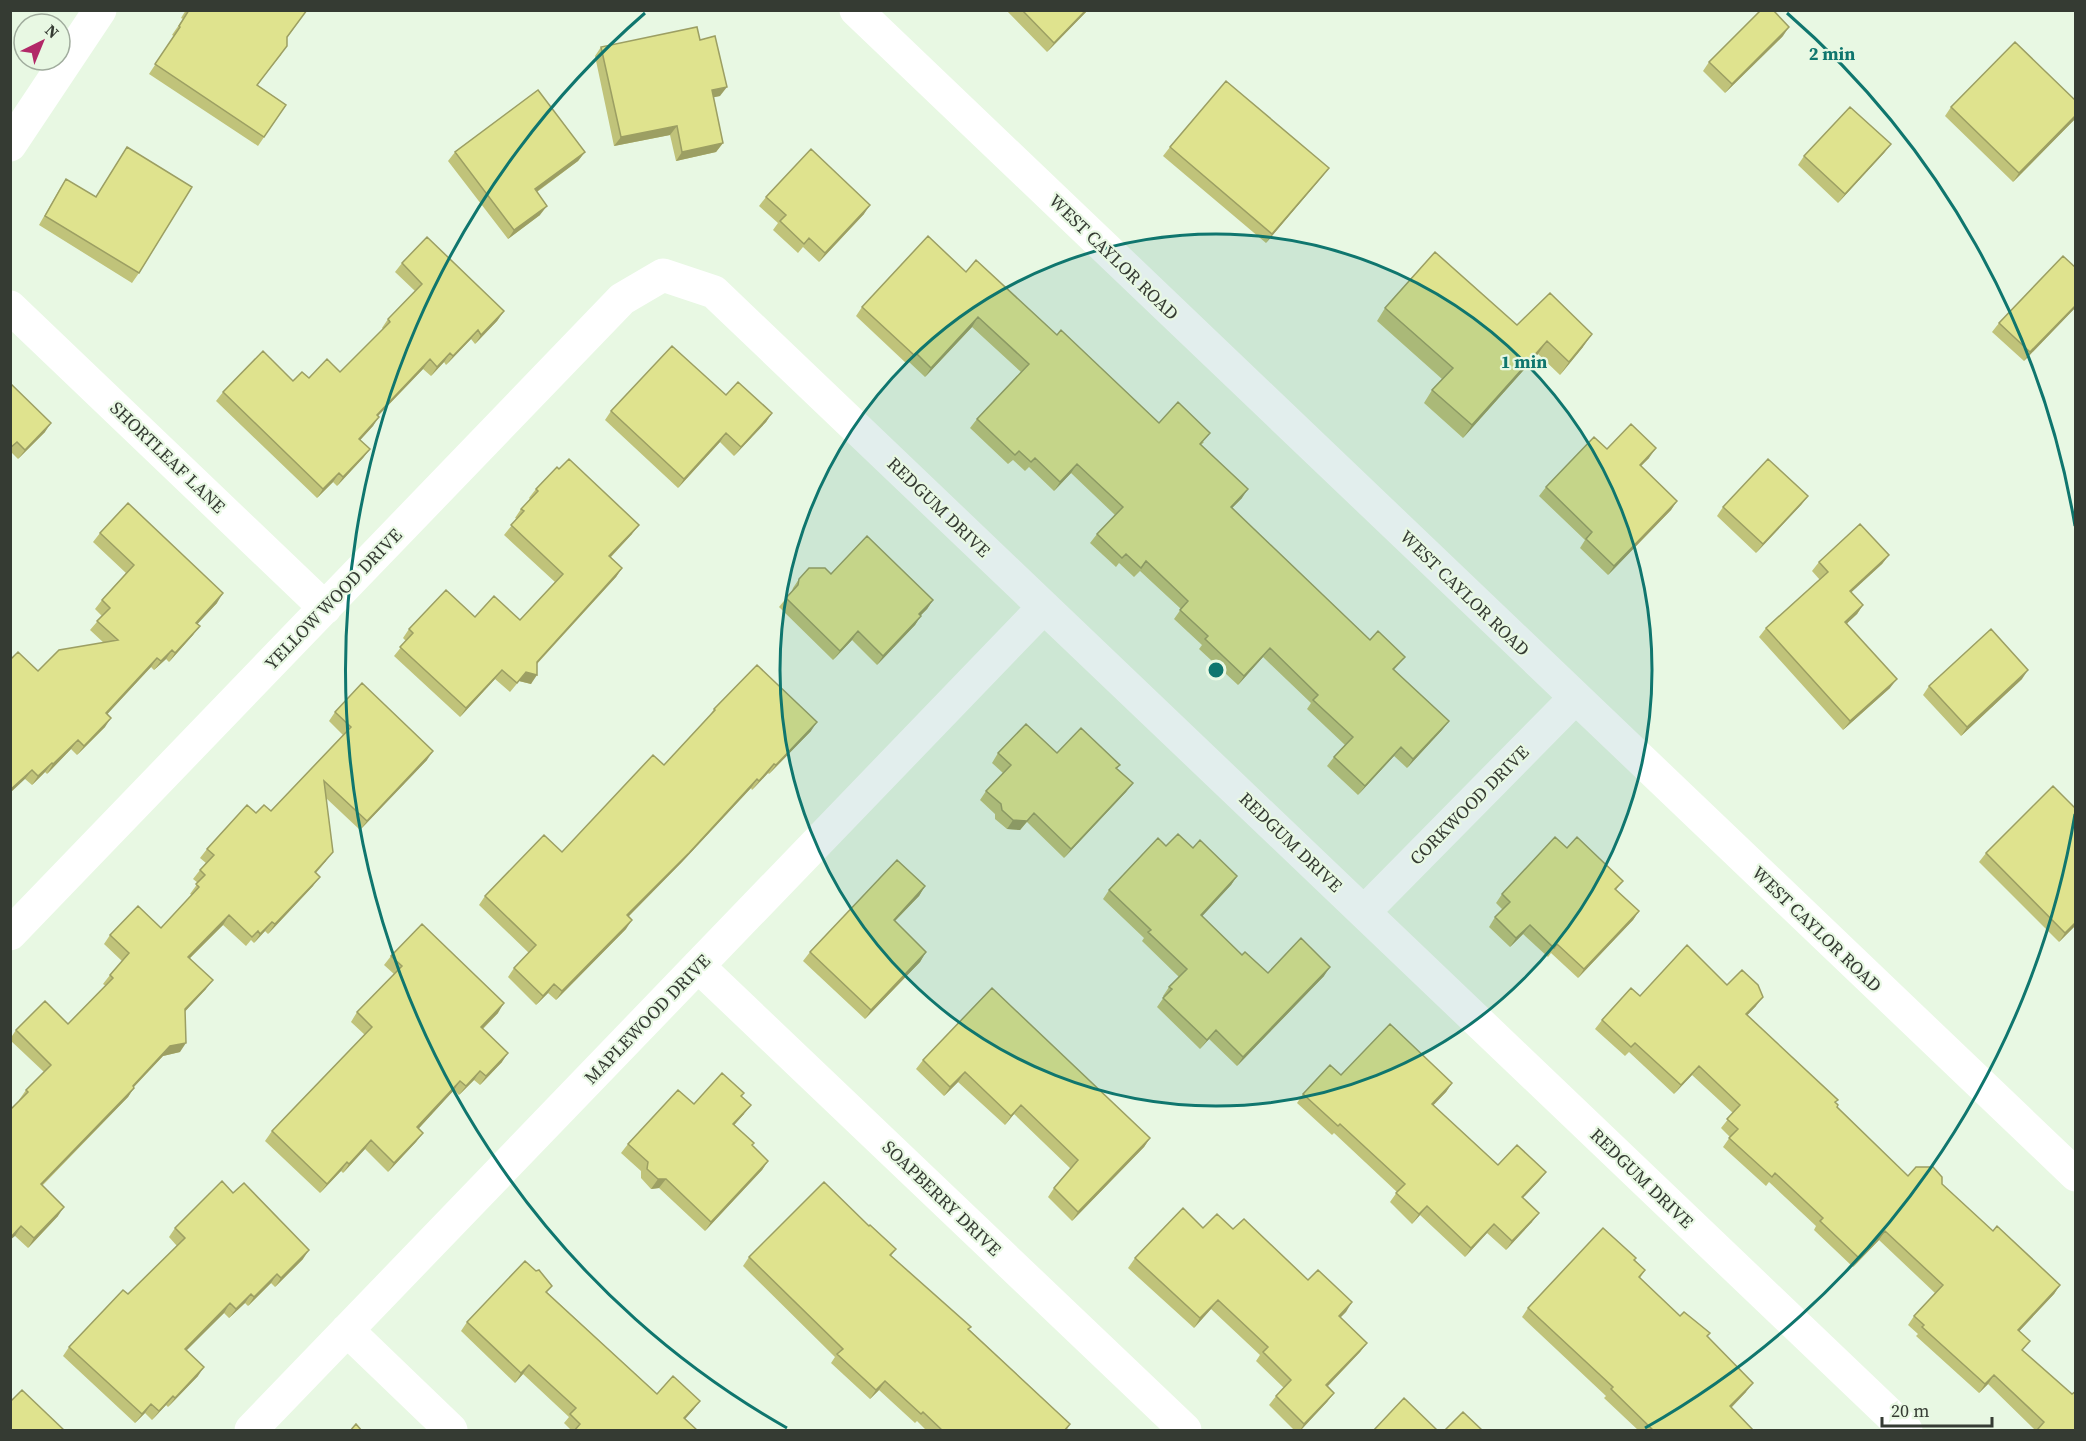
<svg xmlns="http://www.w3.org/2000/svg" width="2086" height="1441" viewBox="0 0 2086 1441" font-family="'Source Serif 4',serif">
<rect width="100%" height="100%" fill="#e8f8e3"/>
<g fill="none" stroke-linecap="round" stroke-linejoin="round">
<path stroke="#fff" stroke-width="33" d="M10,145L100,10
M10,307L325,608
M1364,912L1575,698
M10,934L622,299L663,275L714,292L1906,1430
M698,966L1185,1430
M347,1330L451,1430
M251,1430L1044,607"/>
<path stroke="#fff" stroke-width="33" d="M856,10L2076,1175"/>
</g>
<path fill="#c0c37a" d="M186,10H307L287,38L281,55L257,85L286,105L258,146L149,74L174,36L172,35L183,19L181,18Z
M1006,10H1088L1047,52Z
M1783,36L1725,93L1703,71L1709,62Z
M700,40L720,96L713,97L723,143L716,152L676,161L670,135L614,146L595,56L601,47Z
M2076,101V118L2013,182L1945,116L1951,107Z
M1891,144L1884,153L1838,203L1798,165L1804,156Z
M127,147L139,273L132,283L39,225L60,188L66,179L96,197Z
M1170,147L1322,177L1266,243L1163,156Z
M455,152H585L578,161L537,192L540,215L508,239L448,161Z
M766,197L864,214L819,262L803,247L798,253L773,230L778,223L759,206Z
M402,263L504,311L497,321L475,344L471,339L446,365L444,362L431,376L423,369L378,416L373,426L360,440L370,449L363,458L337,486L333,482L317,498L216,401L223,392L340,372L383,329L382,328L388,319L415,291L395,272Z
M2076,268V307L2024,361L1992,332L1999,323Z
M966,272L1057,335L1159,423L1204,442L1201,445L1242,498L1232,508L1370,640L1405,657L1394,670L1449,721L1442,730L1407,768L1394,756L1358,795L1327,766L1334,757L1345,745L1307,709L1311,703L1263,657L1238,685L1199,649L1202,645L1174,619L1181,609L1140,571L1134,577L1119,563L1116,567L1090,543L1097,534L1115,515L1071,473L1054,491L1029,467L1025,471L1013,460L1008,464L970,428L977,419L1021,372L972,327L925,377L909,362L907,364L856,316L862,307Z
M1385,308L1517,325L1583,347L1560,375L1538,354L1463,438L1424,403L1432,390L1442,379L1377,321Z
M10,383L45,432L18,459L10,451Z
M611,411L772,413L766,422L734,456L720,442L678,488L605,420Z
M1607,449L1649,458L1641,466L1677,501L1671,510L1608,575L1580,548L1585,540L1539,496L1546,487Z
M536,489L632,534L611,557L622,568L616,577L537,664L531,684L519,681L510,692L495,679L460,717L394,656L406,641L403,638L409,629L520,620L555,582L504,535L517,519L515,518L521,509L530,499L529,498Z
M1808,496L1801,505L1756,553L1717,516L1723,507Z
M100,533L217,603L197,624L193,635L169,662L166,659L154,670L151,667L107,714L105,727L77,755L71,749L47,774L45,772L32,785L25,779L38,671L104,643L90,630L102,616L95,609L102,600L126,573L93,542Z
M1889,555L1882,564L1851,592L1863,605L1857,614L1847,623L1890,688L1843,730L1759,637L1766,628L1820,580L1812,571L1819,562Z
M831,574L933,600L927,609L921,615L915,625L877,665L852,640L833,660L779,607L792,591L793,588L799,579Z
M2022,679L1961,736L1923,695L1929,686Z
M714,709L811,731L769,774L768,773L752,790L751,788L682,862L628,917L626,929L556,1000L548,993L536,1005L508,977L514,968L529,953L479,905L485,896L562,852L664,765L708,718Z
M335,712L427,760L360,830L326,798V861L316,873L313,886L268,934L265,931L254,943L251,940L246,946L223,925L190,958L206,989L185,1011L180,1052L163,1056L134,1087L128,1097L42,1186L58,1216L28,1248L15,1236L19,1100L26,1090L44,1072L10,1040V1039L16,1030L68,1024L106,986L103,984L110,975L122,961L104,944L110,935L161,928L192,895L190,894L198,883L193,879L200,870L206,863L200,858L207,849L256,813L271,811L343,735L329,721Z
M998,753H1057L1120,765L1117,769L1133,783L1126,792L1064,858L1027,822L1020,830L1007,829L995,819V814L980,800L986,791L1003,773L992,763Z
M2076,809V925L2059,942L1979,862L1986,853Z
M1166,846L1193,848L1237,876L1231,885L1202,916L1242,955L1268,973L1324,976L1237,1066L1209,1039L1200,1049L1157,1007L1164,997L1163,996L1169,987L1179,977L1142,941L1144,938L1103,899L1109,890Z
M1567,848L1623,881L1616,890L1639,911L1633,920L1578,978L1551,953L1548,957L1523,934L1510,947L1489,927L1495,917L1503,910L1496,903L1502,894Z
M925,886L919,896L895,921L926,952L920,962L865,1019L803,961L810,952Z
M391,956L498,1013L483,1029L502,1062L480,1085L474,1080L459,1095L454,1090L418,1129L423,1133L416,1142L388,1172L365,1149L343,1173L341,1171L320,1193L265,1141L272,1131L365,1035L351,1022L357,1012L394,974L384,965Z
M1727,985L1756,1006L1747,1015L1836,1103L1837,1107L1908,1176L1942,1184L1993,1231L2060,1285L2054,1294L2019,1331L2023,1351L2076,1431H2036L1988,1384L1979,1393L1916,1336L1918,1334L1908,1325L1914,1316L1935,1293L1879,1240L1853,1267L1814,1230L1816,1226L1769,1182L1766,1186L1723,1147L1730,1137L1721,1128L1733,1113L1692,1075L1674,1094L1629,1052L1625,1056L1595,1029L1602,1020L1640,996Z
M992,988L1150,1138L1144,1147L1072,1221L1048,1197L1054,1188L1071,1169L1014,1114L1005,1125L958,1082L944,1096L916,1069L923,1060Z
M1341,1075L1452,1083L1446,1092L1433,1105L1498,1165L1546,1172L1539,1181L1523,1198L1532,1222L1506,1250L1487,1233L1465,1257L1420,1215L1412,1224L1390,1202L1397,1192L1334,1133L1332,1135L1297,1103L1303,1094Z
M744,1093L741,1096L744,1114L734,1125L752,1146L768,1161L762,1170L705,1231L659,1188L651,1189L641,1178V1171L621,1153L628,1144L694,1104Z
M869,1226L896,1249L891,1256L1070,1424L1066,1431H927L917,1421L915,1423L879,1390L870,1399L831,1363L835,1357L743,1266L749,1257Z
M175,1228L303,1259L275,1287L271,1283L248,1306L245,1303L229,1318L224,1313L186,1350L198,1376L168,1407L166,1405L152,1420L145,1413L135,1423L63,1356L69,1347L128,1294L177,1246L169,1237Z
M1203,1228L1233,1229L1308,1280L1352,1302L1340,1317L1367,1343L1360,1352L1328,1386L1334,1393L1327,1402L1300,1431H1295L1269,1405L1276,1396L1284,1388L1256,1361L1260,1355L1211,1309L1194,1328L1128,1268L1135,1258Z
M1635,1260L1645,1270L1640,1278L1680,1316L1708,1336L1746,1392L1731,1408L1754,1431H1639L1604,1398L1606,1396L1522,1317L1528,1308Z
M552,1286L547,1292L657,1394L700,1401L693,1410L685,1419L698,1431H572L564,1423L569,1417L523,1374L515,1383L461,1331L467,1322Z"/>
<path fill="#9c9f63" d="M1086,10H1088L1047,52L1054,43Z
M1789,27L1783,36L1725,93L1732,84Z
M727,87L720,96L705,99L712,90Z
M2076,115V118L2013,182L2019,173Z
M677,126L670,135L614,146L621,137Z
M723,143L716,152L676,161L682,152Z
M1891,144L1884,153L1838,203L1845,194Z
M585,152L578,161L528,198L535,189Z
M1329,168L1322,177L1266,243L1272,234Z
M870,205L864,214L819,262L825,253Z
M547,206L540,215L508,239L514,230Z
M2076,305V307L2024,361L2030,352Z
M504,311L497,321L475,344L481,335Z
M978,317L972,327L925,377L931,368Z
M478,330L471,339L446,365L453,356Z
M1592,334L1583,347L1560,375L1569,362Z
M1547,341L1538,354L1463,438L1472,425Z
M450,353L444,362L431,376L437,367Z
M430,359L423,369L370,424L377,415Z
M772,413L766,422L734,456L741,447Z
M379,417L373,426L353,448L359,439Z
M51,423L45,432L18,459L25,450Z
M726,433L720,442L678,488L684,479Z
M1656,448L1649,458L1633,474L1640,465Z
M370,449L363,458L337,486L343,477Z
M1077,464L1071,473L1054,491L1060,482Z
M339,473L333,482L317,498L323,489Z
M1248,489L1242,498L1224,516L1231,507Z
M1808,496L1801,505L1756,553L1763,544Z
M1677,501L1671,510L1608,575L1614,566Z
M639,525L632,534L603,565L609,556Z
M1889,555L1882,564L1843,600L1850,591Z
M622,568L616,577L530,671L537,662Z
M223,593L217,603L190,632L196,623Z
M933,600L927,609L913,623L919,614Z
M1863,605L1857,614L1839,631L1845,622Z
M921,616L915,625L877,665L883,656Z
M200,626L193,635L169,662L175,653Z
M858,631L852,640L833,660L840,651Z
M1270,648L1263,657L1238,685L1244,676Z
M172,650L166,659L154,670L161,661Z
M157,658L151,667L100,722L106,713Z
M502,670L495,679L460,717L466,708Z
M2028,670L2022,679L1961,736L1967,727Z
M526,672L537,675L531,684L519,681L510,692Z
M1897,679L1890,688L1843,730L1850,721Z
M111,718L105,727L77,755L84,746Z
M1449,721L1442,730L1407,768L1413,759Z
M817,722L811,731L769,774L776,765Z
M78,740L71,749L47,774L53,764Z
M1401,747L1394,756L1358,795L1365,786Z
M433,751L427,760L360,830L367,821Z
M52,763L45,772L32,785L38,776Z
M774,764L768,773L752,790L759,781Z
M32,770L25,779L10,793V790Z
M757,779L751,788L682,862L621,924L627,915Z
M1133,783L1126,792L1064,858L1071,849Z
M1034,813L1020,830L1007,829L1013,820Z
M333,852L326,861L308,881L315,872Z
M1237,876L1231,885L1195,924L1201,915Z
M320,877L313,886L268,934L275,924Z
M925,886L919,896L887,929L894,920Z
M1639,911L1633,920L1578,978L1584,969Z
M229,915L223,925L182,966L188,957Z
M632,920L626,929L556,1000L562,991Z
M272,922L265,931L254,943L260,934Z
M2076,922V925L2059,942L2065,933Z
M1530,925L1523,934L1510,947L1516,938Z
M926,952L920,962L865,1019L871,1010Z
M1330,967L1324,976L1237,1066L1243,1057Z
M213,980L206,989L179,1018L185,1009Z
M554,984L548,993L536,1005L543,996Z
M1763,997L1756,1006L1740,1023L1746,1014Z
M504,1003L498,1013L475,1036L481,1027Z
M1216,1030L1209,1039L1200,1049L1207,1040Z
M186,1043L180,1052L163,1056L126,1095L133,1086L170,1046Z
M508,1053L502,1062L480,1085L486,1076Z
M1699,1066L1692,1075L1674,1094L1681,1085Z
M480,1071L474,1080L459,1095L466,1086Z
M965,1072L958,1082L944,1096L950,1087Z
M460,1081L454,1090L411,1137L417,1127Z
M1452,1083L1446,1092L1426,1113L1432,1104Z
M134,1088L128,1097L34,1193L41,1184Z
M751,1105L744,1114L727,1133L733,1124Z
M1021,1105L1014,1114L1005,1125L1011,1116Z
M423,1133L416,1142L388,1172L394,1163Z
M1150,1138L1144,1147L1072,1221L1078,1212Z
M371,1140L365,1149L343,1173L349,1164Z
M768,1161L762,1170L705,1231L711,1222Z
M347,1162L341,1171L320,1193L327,1184Z
M1546,1172L1539,1181L1515,1206L1522,1197Z
M658,1179H666L659,1188L651,1189Z
M1427,1206L1420,1215L1412,1224L1419,1214Z
M64,1207L58,1216L28,1248L34,1238Z
M1539,1213L1532,1222L1506,1250L1512,1241Z
M1494,1224L1487,1233L1465,1257L1471,1248Z
M21,1226L15,1236L10,1240V1238Z
M1885,1231L1879,1240L1853,1267L1859,1258Z
M309,1250L303,1259L275,1287L281,1278Z
M277,1274L271,1283L248,1306L254,1297Z
M2060,1285L2054,1294L2012,1339L2018,1330Z
M251,1294L245,1303L229,1318L236,1309Z
M1218,1300L1211,1309L1194,1328L1200,1318Z
M1352,1302L1346,1312L1333,1325L1339,1316Z
M230,1303L224,1313L179,1358L185,1349Z
M1367,1343L1360,1352L1320,1394L1326,1385Z
M529,1365L523,1374L515,1383L521,1373Z
M204,1367L198,1376L168,1407L175,1398Z
M1994,1375L1988,1384L1979,1393L1985,1384Z
M885,1381L879,1390L870,1399L876,1390Z
M1753,1383L1746,1392L1724,1415L1730,1406Z
M1334,1393L1327,1402L1300,1431L1304,1424Z
M173,1396L166,1405L152,1420L159,1411Z
M700,1401L693,1410L678,1427L684,1418Z
M151,1404L145,1413L135,1423L142,1414Z"/>
<path fill="#dfe38e" stroke="#9c9f63" stroke-width="1.5" d="M189,10H307L287,37V46L257,85L286,105L264,137L155,64L180,27L179,26Z
M1022,10H1086L1054,43Z
M1761,10H1773L1789,27L1732,84L1709,62Z
M697,27L700,40L715,36L727,87L712,90L723,143L682,152L677,126L621,137L601,47Z
M2015,42L2076,101V115L2019,173L1951,107Z
M1226,81L1329,168L1272,234L1170,147Z
M538,90L585,152L535,189L547,206L514,230L455,152Z
M1850,107L1891,144L1845,194L1804,156Z
M127,147L192,187L139,273L45,216L66,179L96,197Z
M811,149L870,205L825,253L809,238L804,244L780,221L786,215L766,197Z
M928,236L966,272L976,260L1057,335L1061,330L1159,423L1178,402L1210,433L1200,444L1248,489L1231,507L1370,640L1378,631L1405,657L1393,669L1449,721L1413,759L1401,747L1365,786L1334,757L1353,737L1313,700L1318,695L1270,648L1244,676L1205,639L1208,636L1180,610L1188,601L1146,561L1141,568L1126,554L1122,558L1097,534L1123,507L1077,464L1060,482L1035,458L1031,462L1019,451L1015,455L977,419L1029,364L978,317L931,368L916,353L914,355L862,307Z
M427,237L504,311L481,335L478,330L453,356L450,353L437,367L430,359L377,415L379,417L359,439L370,449L343,477L339,473L323,489L223,392L263,351L293,381L302,372L309,378L327,359L340,372L390,322L388,319L422,284L402,263Z
M1435,252L1517,325L1550,293L1592,334L1569,362L1547,341L1472,425L1432,390L1453,368L1385,308Z
M2063,256L2076,268V305L2030,352L1999,323Z
M672,346L726,395L738,382L772,413L741,447L726,433L684,479L611,411Z
M10,383L51,423L25,450L17,442L10,448Z
M1631,424L1656,448L1640,465L1677,501L1614,566L1586,539L1592,532L1546,487L1594,437L1607,449Z
M569,459L639,525L609,556L622,568L537,662V675L526,672L517,683L502,670L466,708L400,647L413,633L409,629L446,590L475,617L494,596L520,620L563,574L511,525L524,511L521,509L538,491L536,489L557,467L559,469Z
M1768,459L1808,496L1763,544L1723,507Z
M128,503L223,593L196,623L200,626L175,653L172,650L161,661L157,658L106,713L111,718L84,746L78,740L53,764L52,763L38,776L32,770L10,790V660L18,652L38,671L59,650L118,640L97,621L110,608L102,600L134,565L100,533Z
M1860,524L1889,555L1850,591L1863,605L1845,622L1897,679L1850,721L1766,628L1828,572L1819,562Z
M867,536L933,600L919,614L921,616L883,656L858,631L840,651L786,598L798,585L799,579L809,568H825L831,574Z
M1991,629L2028,670L1967,727L1929,686Z
M757,665L817,722L776,765L774,764L759,781L757,779L689,853L627,915L632,920L562,991L554,984L543,996L514,968L536,945L485,896L544,835L562,852L653,755L664,765L715,710L714,709Z
M362,683L433,751L367,821L324,781L333,852L315,872L320,877L275,924L272,922L260,934L258,931L252,937L229,915L188,957L213,980L185,1009L186,1043L170,1046L133,1086L134,1088L41,1184L64,1207L34,1238L21,1226L10,1238V1110L28,1092L26,1090L51,1065L16,1030L45,1001L68,1024L113,978L110,975L129,953L110,935L138,906L161,928L199,887L196,884L205,875L200,870L214,855L207,849L247,805L256,813L264,805L271,811L351,727L335,712Z
M1026,724L1057,753L1081,728L1120,765L1116,768L1133,783L1071,849L1034,813L1027,821L1013,820L1002,810L1001,804L986,791L1011,765L998,753Z
M2053,786L2076,809V922L2065,933L1986,853Z
M1178,834L1193,848L1200,840L1237,876L1201,915L1242,955L1245,952L1268,973L1301,938L1330,967L1243,1057L1216,1030L1207,1040L1163,998L1172,989L1169,987L1187,969L1148,932L1151,930L1109,890L1158,838L1166,846Z
M1555,837L1567,848L1577,837L1623,881L1615,889L1639,911L1584,969L1557,944L1554,948L1530,925L1516,938L1495,917L1510,902L1502,894Z
M897,860L925,886L894,920L926,952L871,1010L810,952Z
M422,924L504,1003L481,1027L508,1053L486,1076L480,1071L466,1086L460,1081L417,1127L423,1133L394,1163L371,1140L349,1164L347,1162L327,1184L272,1131L372,1027L357,1012L402,966L391,956Z
M1687,945L1727,985L1742,970L1758,985L1763,997L1746,1014L1838,1100L1835,1102L1838,1105L1837,1107L1908,1176L1916,1167H1933L1942,1177V1184L1993,1231L1997,1226L2060,1285L2018,1330L2030,1341L2022,1350L2072,1394L2076,1391V1431H2037V1430L2044,1422L1994,1375L1985,1384L1922,1327L1924,1325L1914,1316L1943,1285L1885,1231L1859,1258L1820,1221L1823,1218L1775,1173L1772,1177L1729,1138L1738,1129L1727,1119L1740,1105L1699,1066L1681,1085L1635,1043L1631,1047L1602,1020L1631,988L1640,996Z
M992,988L1150,1138L1078,1212L1054,1188L1078,1160L1021,1105L1011,1116L965,1072L950,1087L923,1060Z
M1390,1024L1452,1083L1432,1104L1498,1165L1517,1145L1546,1172L1522,1197L1539,1213L1512,1241L1494,1224L1471,1248L1427,1206L1419,1214L1396,1193L1405,1184L1340,1124L1338,1126L1303,1094L1330,1065L1341,1075Z
M722,1073L744,1093L741,1096L751,1105L733,1124L754,1143L752,1145L768,1161L711,1222L666,1179H658L647,1169L648,1162L628,1144L678,1090L694,1104Z
M222,1181L233,1193L244,1183L309,1250L281,1278L277,1274L254,1297L251,1294L236,1309L230,1303L185,1349L204,1367L175,1398L173,1396L159,1411L151,1404L142,1414L69,1347L123,1290L128,1294L185,1238L175,1228Z
M824,1182L869,1226L870,1225L896,1249L890,1255L971,1327L968,1329L1070,1424L1064,1431H943L923,1412L921,1414L885,1381L876,1390L837,1354L843,1349L749,1257Z
M1183,1208L1203,1228L1217,1214L1233,1229L1244,1219L1308,1280L1318,1270L1352,1302L1339,1316L1367,1343L1326,1385L1334,1393L1304,1424L1276,1396L1291,1380L1263,1352L1268,1347L1218,1300L1200,1318L1135,1258Z
M1603,1228L1636,1258L1634,1260L1645,1270L1639,1277L1680,1316L1684,1312L1710,1333L1707,1336L1753,1383L1730,1406L1754,1431H1654L1611,1389L1613,1387L1528,1308Z
M525,1261L536,1271L539,1270L552,1286L546,1292L657,1394L673,1376L700,1401L684,1418L698,1431H574L580,1424L570,1414L576,1408L529,1365L521,1373L467,1322Z
M22,1390L65,1431H10V1402Z
M1404,1398L1438,1431H1373Z
M1463,1412L1483,1431H1444Z
M356,1424L362,1431H350Z"/>
<circle cx="1216" cy="670" r="436" fill="#0f766e" fill-opacity=".12"/>
<g fill="none" stroke="#0f766e" stroke-width="3">
<circle cx="1216" cy="670" r="436"/>
<path d="M2075 814A871 871 0 0 1 1645 1428M787 1428A871 871 0 0 1 645 13M1787 13A871 871 0 0 1 2075 526"/>
</g>
<g text-anchor="middle" dominant-baseline="central" stroke-width="4.5" stroke-linejoin="round" paint-order="stroke">
<g font-size="18" fill="#353b33" stroke="#e8f8e3">
<text transform="translate(1114 257) rotate(44)">WEST CAYLOR ROAD</text>
<text transform="translate(168 457) rotate(44)">SHORTLEAF LANE</text>
<text transform="translate(939 507) rotate(44)">REDGUM DRIVE</text>
<text transform="translate(1465 593) rotate(44)">WEST CAYLOR ROAD</text>
<text transform="translate(333 599) rotate(-46)">YELLOW WOOD DRIVE</text>
<text transform="translate(1469 805) rotate(-45)">CORKWOOD DRIVE</text>
<text transform="translate(1291 842) rotate(44)">REDGUM DRIVE</text>
<text transform="translate(1817 929) rotate(44)">WEST CAYLOR ROAD</text>
<text transform="translate(647 1019) rotate(-46)">MAPLEWOOD DRIVE</text>
<text transform="translate(1642 1178) rotate(44)">REDGUM DRIVE</text>
<text transform="translate(942 1198) rotate(44)">SOAPBERRY DRIVE</text>
</g>
</g>
<circle cx="1216" cy="670" r="9" fill="#0f766e" stroke="#e8f8e3" stroke-width="3"/>
<g font-size="18" text-anchor="middle" font-weight="bold" fill="#0f766e" stroke="#e8f8e3" stroke-width="4.5" stroke-linejoin="round" paint-order="stroke">
<text x="1832" y="60">2 min</text>
<text x="1524" y="368">1 min</text>
</g>
<rect width="2086" height="1441" fill="none" stroke="#353b33" stroke-width="24"/>
<g transform="translate(42 42) rotate(43)"><circle r="28" fill="#e8f8e3" stroke="#a0ac9d" stroke-width="1.5"/>
<path d="M0-4.5L10 22L0 15L-10 22Z" fill="#b22868"/>
<text y="-9" font-size="16" font-weight="bold" text-anchor="middle" fill="#353b33">N</text>
</g>
<path d="M1882 1417v9h110v-9" fill="none" stroke="#353b33" stroke-width="3"/>
<text x="1891" y="1417" font-size="18" fill="#353b33" stroke="#e8f8e3" stroke-width="4.5" paint-order="stroke">20 m</text>
</svg>
